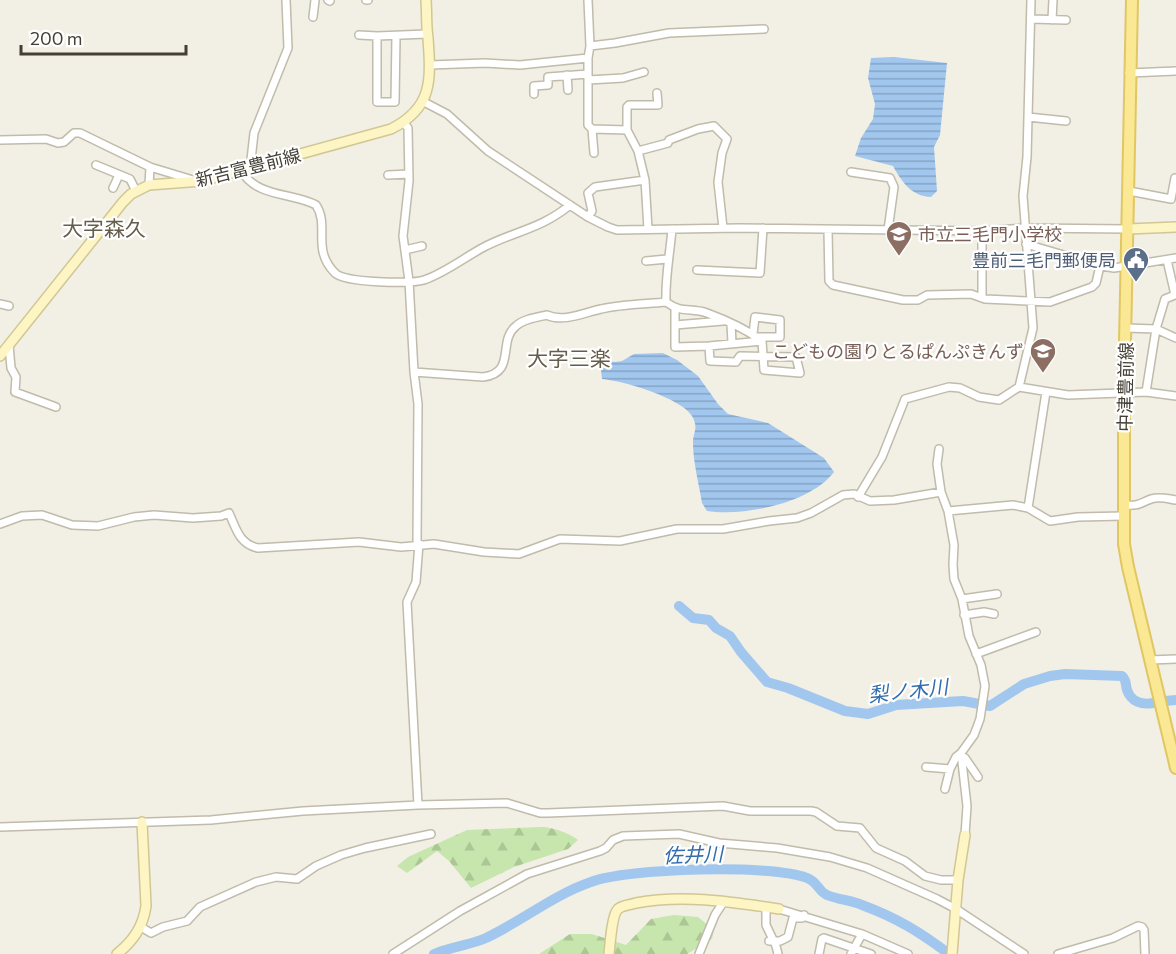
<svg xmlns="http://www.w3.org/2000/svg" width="1176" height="954" viewBox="0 0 1176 954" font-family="Commissioner,'Noto Sans JP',sans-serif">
<defs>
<pattern id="forest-firs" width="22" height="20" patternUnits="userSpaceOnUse" patternTransform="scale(1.5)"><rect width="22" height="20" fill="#c7e6ae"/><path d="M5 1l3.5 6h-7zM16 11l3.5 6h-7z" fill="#acc696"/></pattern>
<pattern id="water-rules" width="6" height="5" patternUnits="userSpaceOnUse" patternTransform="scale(1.5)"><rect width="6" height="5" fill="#a2c7ee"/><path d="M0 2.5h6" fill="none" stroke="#86a3c2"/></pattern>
</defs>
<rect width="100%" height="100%" fill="#f2efe5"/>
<path fill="url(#forest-firs)" d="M542,827C552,827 571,834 578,840L568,849L514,867L471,888L449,861L437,851L407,873L397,866L408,857L467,830Z
M674,915L698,917L714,930L712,939L687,954H539L570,934H592L626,945L651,919Z"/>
<path fill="url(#water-rules)" d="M894,57L947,63L940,135L934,147L937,191L931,197C911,196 902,182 893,166L855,156L861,138L873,119L875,104L868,78L871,58Z
M663,353L677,360L698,376L718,404L728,414L768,423L824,458L834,472C811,503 743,517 707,511L702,503C699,484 693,462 693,443C693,432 699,428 692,416C681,398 624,381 602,379L600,362L606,360L614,362L622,361L634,354Z"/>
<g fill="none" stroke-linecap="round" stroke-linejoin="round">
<path stroke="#a2c7ee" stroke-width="10" d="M679,606L693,618L709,620L716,628L730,636L741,652L767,682L788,688L845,711L868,714L896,705L946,702L963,701L990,706L1024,684L1050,676L1065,674L1122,676C1127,681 1125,683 1127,690C1131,702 1142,705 1153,703
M1165,701L1176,700
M434,954C451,947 470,945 486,938C522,921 553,895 591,882C626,868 773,864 807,878C817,881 819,892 827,895C839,900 851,900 862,905C897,918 920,932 949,954"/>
<g stroke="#c0bbaa" stroke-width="10">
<path id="street" d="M328,0L330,1
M366,0H368
M313,17L315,0
M1031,19L1066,20
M1052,20L1053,0
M359,35L377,36L427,34
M377,36V102H395L396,36
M590,46L615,43L669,33L764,29
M588,58V125L592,129L627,130
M430,65L485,63L520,65L588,58L590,46L588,0
M1129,73L1176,71
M567,75L568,90
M588,80L623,78L644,72
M534,94V86L548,85V77L588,74
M424,102L447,114L488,151L588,217L608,227L617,230L739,228L982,231L1024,228L1128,229
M1028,117L1066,121
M404,123L408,128L409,181L403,236L409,281L414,372L418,404L417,544
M592,129L594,153
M0,140L46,139L58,143L64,142L74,133H80L150,167L149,185
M638,151L668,143L669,140L698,129L714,126L727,139L722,153L718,182L723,228
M96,165L130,179L136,191
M150,167L193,180
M250,169L254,133L288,48L286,0
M242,171C255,197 294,193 316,205C330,226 311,249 335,273C345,283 411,284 424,280C445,273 465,257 484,247C515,231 541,229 570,205
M851,172L890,178L894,187L888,230
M388,175L409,174
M113,188L119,175
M1129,191L1171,199L1175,178
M588,217L592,211L588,193L595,187L645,180
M648,229L645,180L638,151L627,130V107L629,105H658L657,93
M828,230L829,281L833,285L903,300H918L927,295L971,294L985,299L1050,302L1092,287L1096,283L1100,266
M982,231V298
M1026,244L1101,266L1114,268L1176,258
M405,250L422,246
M646,261L667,259
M697,270L760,273L763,228
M666,302C665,277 670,254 672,229
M0,304L9,306
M675,308V347L709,346L762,341
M731,324L732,343
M675,325L723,321
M1126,328L1156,329L1176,338
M753,334L755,317L780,320V337H757
M9,345L11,368L16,377L15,392L56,407
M414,372L483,377C517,373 497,341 516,326C523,319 538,317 547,315C563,323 586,312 601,309C622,304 645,304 666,302C682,314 691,307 707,313C726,320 746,329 762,341L764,370L800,373L796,357L740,356L736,362L710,361L709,346
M1019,387L1068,395L1146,392L1176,396
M1146,392L1156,329L1165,299L1175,295L1167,260
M939,449L937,464L941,492
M858,497L882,457L905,399L949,387L960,388L979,397L999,400L1019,387L1033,328L1023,196L1027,157L1031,0
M1123,505C1140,506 1138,504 1151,499C1160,496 1168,499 1176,500
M1028,508L1046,392
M948,511L1013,505L1028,508L1050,521L1078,517L1123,516
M0,524L22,516L42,515L72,525L98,526L134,517L154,515L193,518L221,516L229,513C236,528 239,544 258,548L359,542L401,547L434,544L484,552L519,554L560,539L620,541L677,529H723L769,521L797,518L811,513L843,495L854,494L870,501L894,500L941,492L948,511L954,545L953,565L954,579L962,599L969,636L981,665L985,686L980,719L974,735L961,753L967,806L965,835
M962,599L997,594
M964,615L984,612L994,614
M976,654L1036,632
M1150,660L1176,659
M961,756L965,758L978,777
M926,767L950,769L956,757L961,753
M945,789L950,769
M418,805L407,602L416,582L419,544
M0,827L211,820L303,811L418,805L507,803L540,813H548L723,806L750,811H811L816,812L837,826L860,828L876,848L905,861L925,876L941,880H958
M766,907V925L776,946L778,954
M779,909L862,934L908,954
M141,927L151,933L163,927L187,921L200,907L256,882L276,877L297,879L316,866L341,855L365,848L431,834
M769,941H780L788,937L793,918H802L804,915
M393,954L460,911L527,874L600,851L606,848L613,840L623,836L679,834L719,843L777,848L830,857L867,868L937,899L956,909L1024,954
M699,954L715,915L724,901
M819,954L822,939L824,938L871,954
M851,954L862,934
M1058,954L1113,938L1138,926L1142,927L1144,930L1145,954"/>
</g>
<g stroke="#d1c795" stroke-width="12">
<path id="secondary" d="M1128,229L1176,227
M0,356L123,202L131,194L149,185L202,181L391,129C433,108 431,80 428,38C426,25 427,13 426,0
M117,954C133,941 143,927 146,906L142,822
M609,954C610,945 612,914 618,909C622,905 630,905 636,903C683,894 732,902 779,909
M952,954L958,880L965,835"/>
</g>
<g stroke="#e0c764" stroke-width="14">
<path id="primary" d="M1132,0L1124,391V544L1128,567L1176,768"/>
</g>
<use href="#street" stroke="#fff" stroke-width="7"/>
<use href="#secondary" stroke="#fdf5c3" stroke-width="9"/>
<use href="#primary" stroke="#fbe894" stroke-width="10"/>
</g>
<defs>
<g id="school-pin" transform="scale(1.35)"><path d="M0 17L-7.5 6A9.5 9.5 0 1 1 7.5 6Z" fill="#8d6e63" stroke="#fff"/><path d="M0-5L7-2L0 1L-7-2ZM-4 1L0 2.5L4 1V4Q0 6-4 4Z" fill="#fff"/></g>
<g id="civic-pin" transform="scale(1.35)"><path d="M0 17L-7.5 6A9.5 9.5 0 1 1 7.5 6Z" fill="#5c6f8a" stroke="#fff"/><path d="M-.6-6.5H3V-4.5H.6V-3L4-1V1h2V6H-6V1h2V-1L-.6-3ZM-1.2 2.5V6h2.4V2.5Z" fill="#fff"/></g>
</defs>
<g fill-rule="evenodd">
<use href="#school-pin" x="899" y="234"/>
<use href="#civic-pin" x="1136" y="260"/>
<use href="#school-pin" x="1043" y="351"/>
</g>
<g text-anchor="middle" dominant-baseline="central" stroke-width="4.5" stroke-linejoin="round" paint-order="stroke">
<g font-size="18" fill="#443f35" stroke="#fff">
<text transform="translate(248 167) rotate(-14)">新吉富豊前線</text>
<text transform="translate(1125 387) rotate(-89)">中津豊前線</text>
</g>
<g font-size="18" fill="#785e54" stroke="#fff" text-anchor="start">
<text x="918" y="234">市立三毛門小学校</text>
<text x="1024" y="351" text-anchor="end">こどもの園りとるぱんぷきんず</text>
</g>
<g font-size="18" fill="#4e5e75" stroke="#fff" text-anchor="end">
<text x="1116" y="260">豊前三毛門郵便局</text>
</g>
<g font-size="20" font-style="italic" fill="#316cad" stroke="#fff">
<text transform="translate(908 690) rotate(-6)">梨ノ木川</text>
<text transform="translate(693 854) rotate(-2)">佐井川</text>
</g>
<g font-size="21" fill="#665e4c" stroke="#fff">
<text x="104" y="227">大字森久</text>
<text x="569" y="357">大字三楽</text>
</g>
</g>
<path d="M21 45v9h165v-9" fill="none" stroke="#443f35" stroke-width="3"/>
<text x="30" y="45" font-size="18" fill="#443f35" stroke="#ffffff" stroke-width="4.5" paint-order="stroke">200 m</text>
</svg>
